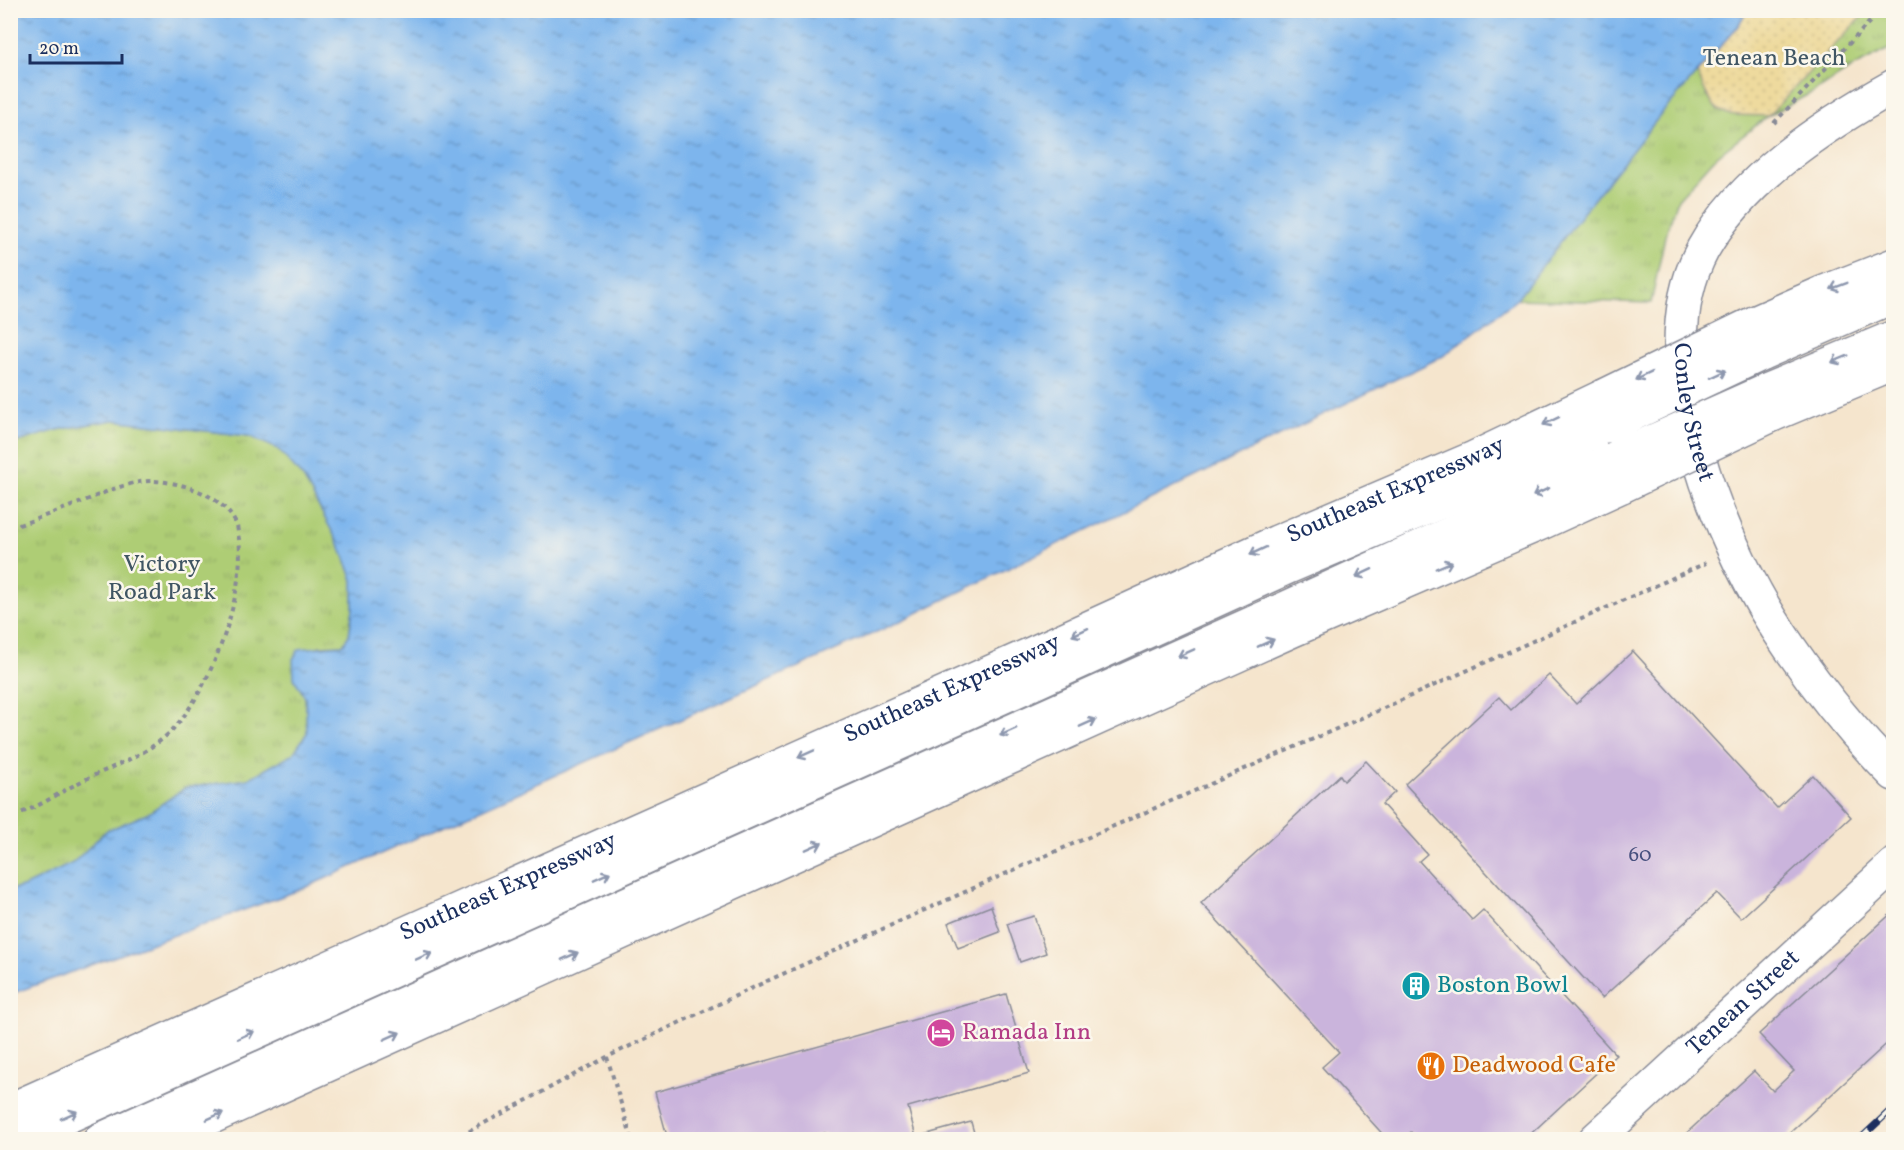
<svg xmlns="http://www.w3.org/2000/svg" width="1904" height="1150" viewBox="0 0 1904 1150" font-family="Vollkorn,serif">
<defs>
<pattern id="grass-tufts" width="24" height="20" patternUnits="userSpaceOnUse" patternTransform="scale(1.5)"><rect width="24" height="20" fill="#aecd75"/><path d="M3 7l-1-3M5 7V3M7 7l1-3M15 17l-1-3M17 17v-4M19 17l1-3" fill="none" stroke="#95b068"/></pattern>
<pattern id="sand-dots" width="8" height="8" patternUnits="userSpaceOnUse" patternTransform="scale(1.5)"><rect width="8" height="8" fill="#eeda9e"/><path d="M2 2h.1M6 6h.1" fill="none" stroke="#ccbb8a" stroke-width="1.8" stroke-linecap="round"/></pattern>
<pattern id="water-ripples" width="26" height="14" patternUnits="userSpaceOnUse" patternTransform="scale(1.5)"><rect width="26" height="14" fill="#7db5ed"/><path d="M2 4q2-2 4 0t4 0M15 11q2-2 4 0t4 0" fill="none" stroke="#6694c3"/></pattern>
</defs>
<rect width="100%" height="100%" fill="#fbf7ec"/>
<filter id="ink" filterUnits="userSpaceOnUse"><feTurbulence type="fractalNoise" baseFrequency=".0167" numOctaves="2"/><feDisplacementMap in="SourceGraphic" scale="12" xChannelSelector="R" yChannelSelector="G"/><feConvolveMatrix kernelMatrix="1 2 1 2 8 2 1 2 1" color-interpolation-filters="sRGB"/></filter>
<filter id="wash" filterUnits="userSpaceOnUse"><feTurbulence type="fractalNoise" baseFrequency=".008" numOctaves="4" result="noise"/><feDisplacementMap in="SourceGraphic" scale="24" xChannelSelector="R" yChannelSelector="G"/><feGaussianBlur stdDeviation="1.35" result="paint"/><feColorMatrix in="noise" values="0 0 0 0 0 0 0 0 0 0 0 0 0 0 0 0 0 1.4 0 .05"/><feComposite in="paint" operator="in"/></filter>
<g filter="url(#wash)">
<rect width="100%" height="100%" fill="#f5e5cd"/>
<path fill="url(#grass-tufts)" stroke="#647e6a" stroke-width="1.5" d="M1747,11H1893V47L1848,70L1822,87L1768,116L1715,158L1678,199L1665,236L1651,303L1517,299L1585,210L1662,113L1737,27Z
M113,420L249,436L278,449L304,479L341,548L353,580V609L349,635L343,645L319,646L294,678L305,697L307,733L293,754L248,779L185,788L147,814L106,831L73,863L23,887L11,890V444L57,430Z"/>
<path fill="url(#sand-dots)" stroke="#84847e" stroke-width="1.5" d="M1747,11H1867L1768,116C1719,114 1717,121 1697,73L1737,27Z"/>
<path fill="url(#water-ripples)" stroke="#4c72a6" stroke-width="1.5" d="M11,10H1747V11L1737,27L1662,113L1585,210L1517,299L1443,356L892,625L302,889L11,994V890L23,887L73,863L106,831L147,814L185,788L248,779L293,754L307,733L305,697L294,678L293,659L299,649L343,645L349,635L353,609V580L341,548L304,479L278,449L249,436L113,420L57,430L11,444Z"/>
<g id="blocks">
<path fill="#cab4dc" d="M1633,651L1777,808L1813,775L1851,817L1741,918L1717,893L1602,998L1405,784L1499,697L1511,710L1549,675L1576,704Z
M1366,761L1395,792L1382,804L1427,854L1419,861L1472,920L1483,910L1616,1055L1524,1140H1418L1411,1132L1403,1140H1388L1322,1067L1339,1052L1201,903L1340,775L1344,781Z
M991,906L1000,932L958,948L948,923Z
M1894,911V1037L1782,1140H1679L1754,1071L1773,1091L1794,1071L1759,1034Z
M1034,916L1046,953L1020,962L1007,924Z
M1006,994L1029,1073L908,1107L916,1137L971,1122L976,1140H827L825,1133L804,1140H668L655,1092Z"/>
</g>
</g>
<g filter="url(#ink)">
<use href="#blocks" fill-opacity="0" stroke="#888a96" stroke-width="1.5"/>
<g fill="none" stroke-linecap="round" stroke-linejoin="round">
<g stroke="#888a96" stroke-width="36">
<g id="street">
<path id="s1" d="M1894,86C1824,125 1743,178 1703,249C1641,362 1723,552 1790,648C1821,693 1856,736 1894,774"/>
<path id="s2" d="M1595,1140L1894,865"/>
</g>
</g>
<g stroke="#888a96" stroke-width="36">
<g id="highway">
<path d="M1754,323L1822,293L1894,265"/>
<path d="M1760,354L1894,296"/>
<path d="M1765,391L1894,337"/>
<path d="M1772,415L1894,364"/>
<path id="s3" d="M10,1110L1029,655L1277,542L1474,458L1604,396"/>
<path d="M15,1140L1040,680L1288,567L1485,483L1607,426"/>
<path d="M100,1140L1284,609L1613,459"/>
<path d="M161,1140L1293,630L1541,523L1622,486"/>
</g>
</g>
<path stroke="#888a96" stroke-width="4" stroke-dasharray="4.5 4.5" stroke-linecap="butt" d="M1774,123L1881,10
M10,528C34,520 56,512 79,503C102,494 127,481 153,481C183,482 224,495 237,526C238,530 238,535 239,539C246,594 211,688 174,728C148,756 112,766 80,782C57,794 35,810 10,816
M607,1057L632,1140
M453,1140L607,1057L767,981L1036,860L1366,716L1706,563"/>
<use href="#street" stroke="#fff" stroke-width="33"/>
<use href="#highway" stroke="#fff" stroke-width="33"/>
<g stroke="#1b2f5e" stroke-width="7">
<path id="rail" d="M1859,1140L1894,1107
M1885,1140L1894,1132"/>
</g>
<use href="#rail" stroke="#fbf7ec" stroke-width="4.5" stroke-dasharray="14" stroke-linecap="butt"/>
<g stroke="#888a96" stroke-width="36" stroke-linecap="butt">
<path id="highway-bridge" d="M1604,396L1754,323
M1607,426L1760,354
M1613,459L1765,391
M1622,486L1772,415"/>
</g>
<use href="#highway-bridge" stroke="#fff" stroke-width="33"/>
</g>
<defs><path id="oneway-shaft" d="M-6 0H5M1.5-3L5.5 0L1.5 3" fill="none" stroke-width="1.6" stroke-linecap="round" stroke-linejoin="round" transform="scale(1.5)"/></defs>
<g stroke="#8d97ae">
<use href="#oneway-shaft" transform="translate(1839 286) rotate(159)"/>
<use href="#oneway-shaft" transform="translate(1840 359) rotate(157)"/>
<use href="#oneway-shaft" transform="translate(1717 374) rotate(-25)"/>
<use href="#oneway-shaft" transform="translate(1644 376) rotate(154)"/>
<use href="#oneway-shaft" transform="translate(1551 421) rotate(154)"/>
<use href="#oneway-shaft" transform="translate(1541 492) rotate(155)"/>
<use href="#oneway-shaft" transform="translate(1258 551) rotate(155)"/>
<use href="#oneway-shaft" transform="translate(1444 565) rotate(-23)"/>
<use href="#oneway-shaft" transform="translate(1364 573) rotate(155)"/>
<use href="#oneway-shaft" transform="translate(1080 632) rotate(155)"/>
<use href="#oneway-shaft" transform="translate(1266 643) rotate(-24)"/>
<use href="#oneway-shaft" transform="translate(1186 653) rotate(156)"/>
<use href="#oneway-shaft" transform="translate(1088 723) rotate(-24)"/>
<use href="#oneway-shaft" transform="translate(1008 732) rotate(156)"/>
<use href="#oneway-shaft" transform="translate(806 754) rotate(156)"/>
<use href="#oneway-shaft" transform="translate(814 846) rotate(-24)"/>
<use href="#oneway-shaft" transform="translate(602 876) rotate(-24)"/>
<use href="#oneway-shaft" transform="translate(424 956) rotate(-24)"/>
<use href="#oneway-shaft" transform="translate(570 956) rotate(-24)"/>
<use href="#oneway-shaft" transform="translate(246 1035) rotate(-24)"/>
<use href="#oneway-shaft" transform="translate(392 1036) rotate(-24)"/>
<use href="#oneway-shaft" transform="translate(69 1115) rotate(-24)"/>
<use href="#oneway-shaft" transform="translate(215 1116) rotate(-24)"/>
</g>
</g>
<defs>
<g id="building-disc" transform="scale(1.5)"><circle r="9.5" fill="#0f9aa8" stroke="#fbf7ec"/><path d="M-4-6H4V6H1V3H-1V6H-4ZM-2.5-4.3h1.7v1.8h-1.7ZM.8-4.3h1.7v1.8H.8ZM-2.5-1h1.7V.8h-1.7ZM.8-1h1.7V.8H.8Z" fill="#fff"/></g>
<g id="hotel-disc" transform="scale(1.5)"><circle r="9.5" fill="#d1479c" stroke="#fbf7ec"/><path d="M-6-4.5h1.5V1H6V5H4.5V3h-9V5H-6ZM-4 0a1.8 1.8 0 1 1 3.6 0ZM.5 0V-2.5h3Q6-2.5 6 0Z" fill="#fff"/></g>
<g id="restaurant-disc" transform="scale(1.5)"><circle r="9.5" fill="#e8710a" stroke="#fbf7ec"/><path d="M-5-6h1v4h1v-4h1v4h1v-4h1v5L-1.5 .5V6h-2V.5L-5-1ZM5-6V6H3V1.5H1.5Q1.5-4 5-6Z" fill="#fff"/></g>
</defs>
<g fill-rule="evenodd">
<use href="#building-disc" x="1416" y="986"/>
<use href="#hotel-disc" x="941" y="1033"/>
<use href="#restaurant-disc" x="1431" y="1066"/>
</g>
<g text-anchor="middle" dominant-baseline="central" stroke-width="5" stroke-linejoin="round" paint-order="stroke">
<g font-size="21" fill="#47507e">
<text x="1640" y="855">60</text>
</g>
<g font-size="24" fill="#405664" stroke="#fbf7ec">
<text x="1774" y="59">Tenean Beach</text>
<text x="162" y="565">Victory<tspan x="162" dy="28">Road Park</tspan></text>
</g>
<g font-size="24" fill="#1b2f5e" stroke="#fbf7ec">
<text stroke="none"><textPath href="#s1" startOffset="422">Conley Street</textPath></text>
<text stroke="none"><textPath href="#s3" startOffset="1518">Southeast Expressway</textPath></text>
<text stroke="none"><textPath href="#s3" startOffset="1032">Southeast Expressway</textPath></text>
<text stroke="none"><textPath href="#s3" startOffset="546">Southeast Expressway</textPath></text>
<text stroke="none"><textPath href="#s2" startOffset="202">Tenean Street</textPath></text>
</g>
<g font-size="24" fill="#0d838f" stroke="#fbf7ec" text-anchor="start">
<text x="1437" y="986">Boston Bowl</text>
</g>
<g font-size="24" fill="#b23c85" stroke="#fbf7ec" text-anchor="start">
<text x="962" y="1033">Ramada Inn</text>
</g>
<g font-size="24" fill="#c56008" stroke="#fbf7ec" text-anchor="start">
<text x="1452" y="1066">Deadwood Cafe</text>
</g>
</g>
<rect width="1904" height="1150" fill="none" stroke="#fbf7ec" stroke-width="36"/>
<path d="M30 54v9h92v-9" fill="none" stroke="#1b2f5e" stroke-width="3"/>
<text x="39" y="54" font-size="18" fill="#1b2f5e" stroke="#fbf7ec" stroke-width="4.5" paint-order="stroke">20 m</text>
</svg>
